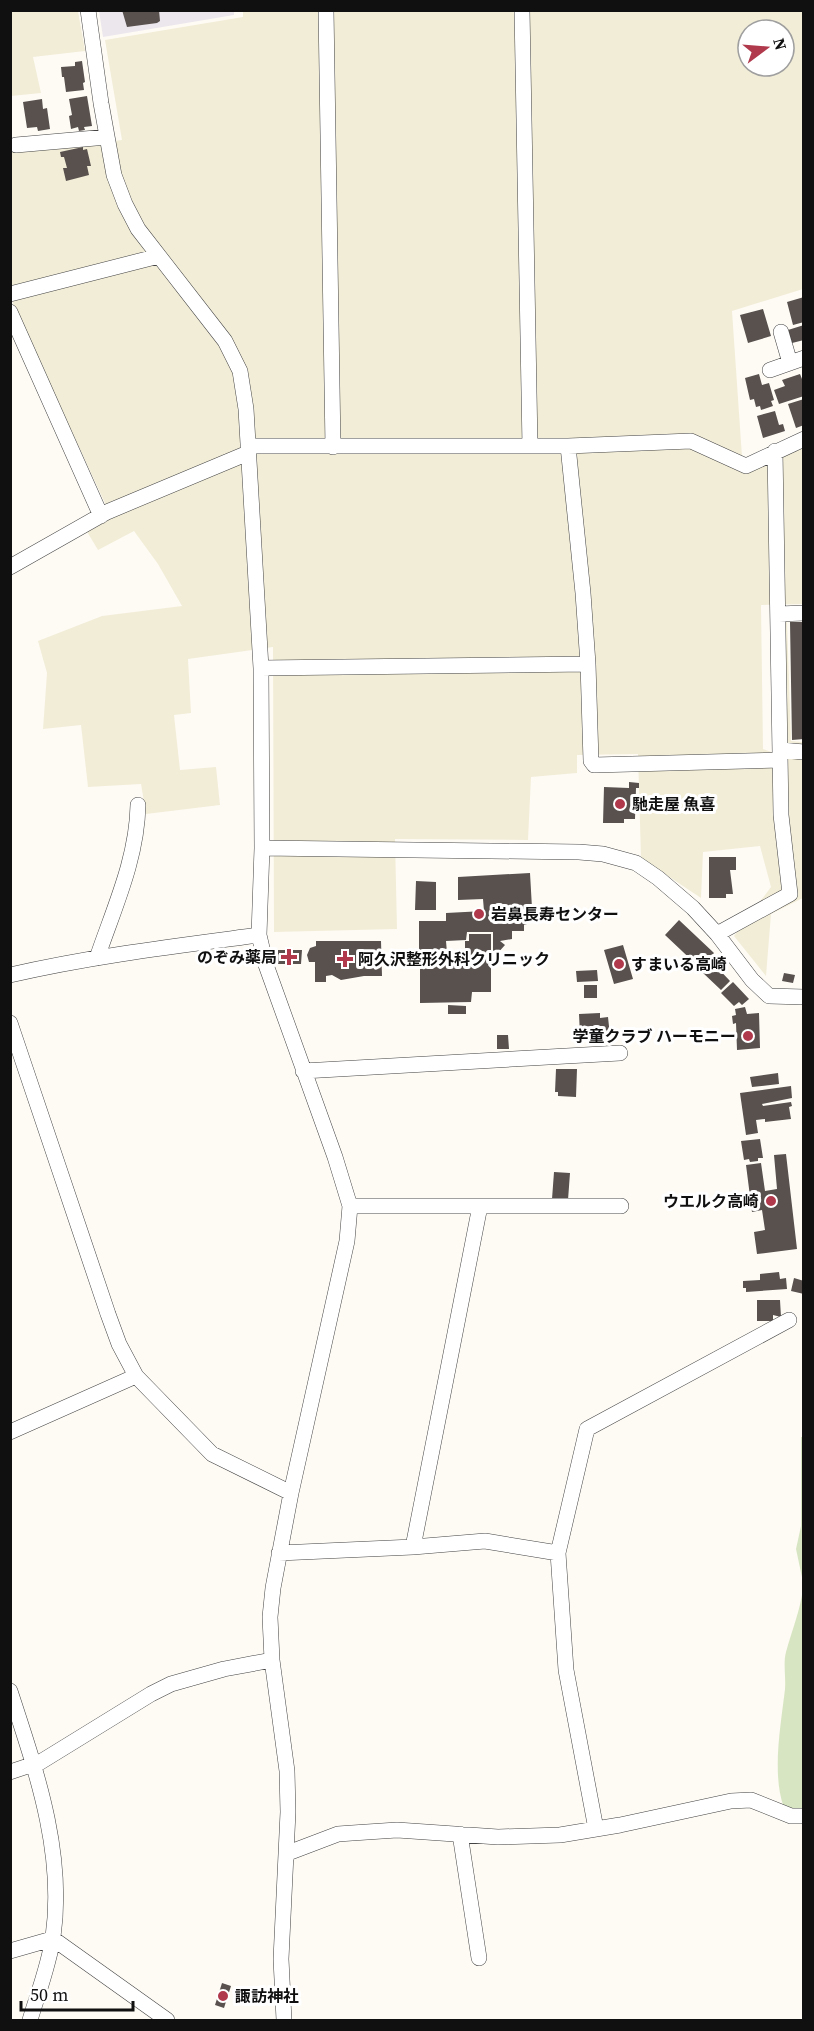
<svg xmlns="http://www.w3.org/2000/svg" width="814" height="2031" viewBox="0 0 814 2031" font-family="'Source Serif 4','Noto Sans JP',serif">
<rect width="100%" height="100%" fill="#fefbf5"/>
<path fill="#ece7ed" d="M234,10V15L103,37L99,11Z"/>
<path fill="#f2edd7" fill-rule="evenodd" d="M11,10L78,11L85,51L33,57L41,93L11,96Z
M243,10L803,11V289L732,311L743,471L803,446V604L761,605L763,749L788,758L803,759V898L771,914L766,976L734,936L771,887L760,846L703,852L701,898L641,858L638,754L577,755V773L531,777L528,840L395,839L397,929L274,932L273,647L188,659L191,713L174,715L180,770L216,767L220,805L146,814L141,784L88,787L81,725L43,729L47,673L38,641L102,616L182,606L158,564L134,531L98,550L86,530L111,516L14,307L11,294V152L122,140L105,40L243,17ZM748,30H784V66H748Z
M787,622L791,741L803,742V746L788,745L786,738L784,623Z"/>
<path fill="#d8e5c2" d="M801,1437H804L803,1582L796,1549L801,1526Z
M803,1589V1810H793L783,1805C772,1771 781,1724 785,1689C786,1677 783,1663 786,1652C792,1630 800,1611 803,1589Z"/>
<path fill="#58514e" d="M122,10H159L160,21L157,23L127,27Z
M82,61L85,82L83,83L84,90L66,92L64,77H62L61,67L75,66V62Z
M87,96L92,126L84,127L85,130L79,131L78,127L71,129L69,116L72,115L69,99Z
M42,99L43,109L47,108L50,129L38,131L37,127L27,128L23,102Z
M83,147V150L87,149L91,166H87L89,175L66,181L63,168H67L64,157H61L60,152Z
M804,297V322L793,325L787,302Z
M763,309L771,336L748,343L740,315Z
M804,325V340L792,343L788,330Z
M759,374L762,385L769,383L774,400L771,401L773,406L761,410L760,406L756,407L754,399L750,400L745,378Z
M800,374L804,384V396L779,404L774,390L785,386L782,380Z
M804,399V425L796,428L788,404Z
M775,411L779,425L783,424L785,431L763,438L757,416Z
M790,622H804V739L792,740Z
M629,782L639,783V788H636L635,819H624V823H603L604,787L629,788Z
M709,857H736V870H730L733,894H726V898H709Z
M530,873L532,908L511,910V915H526L527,924L524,925V931H512V939L500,941L505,945L496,955L493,952V932H467L466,940L446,941L447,953H419V921H446V913L484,911L483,899L458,900V877Z
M416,881L436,882V910H415Z
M679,920L714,953L700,968L665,935Z
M469,934H491V992H472L471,1002L420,1003V956H465V941H469Z
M316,941H381L382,976H364L341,980L332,975L326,976V982H315V962H309L307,955L310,948L316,946Z
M623,945L633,979L614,984L604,950Z
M278,950H302L301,964H278Z
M712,962L730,981L721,990L702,972Z
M597,970L598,981L577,982L576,971Z
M784,973L795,975L793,983L782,981Z
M733,982L749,999L742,1005L739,1002L734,1006L721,993Z
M584,985H597V998H584Z
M448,1005L466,1006V1014H448Z
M745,1007L747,1014L759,1013L760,1048L737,1050L736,1023L733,1024L732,1016L736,1015L735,1009Z
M600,1013V1018L608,1017L610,1036L604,1042L590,1043L589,1034L580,1035L579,1014Z
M497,1035H508L509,1049H497Z
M556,1069H577L576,1097L558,1096V1092H555Z
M778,1073L779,1084L752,1087L750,1077Z
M791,1086L792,1098L762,1104L763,1106L791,1102L792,1106L789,1107L791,1119L765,1122V1119L756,1120L758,1133L746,1135L740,1093Z
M760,1139L763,1158H758V1161L750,1162L749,1159L744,1160L741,1141Z
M786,1154L797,1249L757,1254L754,1232L765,1230L762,1210L752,1212L746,1165L761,1163L765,1191L777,1189L774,1155Z
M554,1172L570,1173L568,1200L552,1199Z
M779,1272L780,1279L786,1278L787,1289L746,1292V1288H743V1281L760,1280V1274Z
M794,1278L804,1281V1294L791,1291Z
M757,1300H780L781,1317L773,1315V1321H757Z
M222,1983L231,1986L224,2008L215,2005Z"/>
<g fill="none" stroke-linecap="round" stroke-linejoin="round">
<g stroke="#434343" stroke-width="16">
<path id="minor" d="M88,10L101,103L114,175L125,204L138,229L225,341L240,371L246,409L261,668L262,848L259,935L266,965L335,1157L350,1206L347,1241L291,1493L273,1588L270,1617L272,1660L287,1771L288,1812L281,1959L284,2020
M326,10L333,447
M522,10L530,446
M16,145L107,137
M10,294L159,256
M10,312L101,516
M781,332L790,363
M770,370L804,358
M248,446H568L691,441L746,466L804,439
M568,446L583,593L588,664L591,761L594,765L780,760
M10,567L107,512L248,453
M779,614L804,613
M261,668L588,664
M781,750L804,752
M262,848L579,852L603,854L636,863L658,878L693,908L717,934L752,980L769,996L804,997
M717,934L790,894L781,815L775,451
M97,958C114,908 137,859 138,805
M10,975C92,956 176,946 259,935
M10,1023L108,1314L119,1344L136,1376L212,1454L291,1493
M303,1071L620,1053
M350,1206H621
M10,1432L136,1376
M413,1547L480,1206
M279,1553L413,1547L485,1541L558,1553
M10,1691C36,1771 65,1852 53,1937C49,1965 38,1993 30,2020
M34,1766L151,1694L171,1684L224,1669L272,1660
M10,1772L34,1764
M596,1829L566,1670L558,1553L587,1429L789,1320
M460,1834L479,1958
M288,1853L338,1834L352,1833L397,1830L498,1837L560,1835L620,1825L731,1801L751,1800L791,1816H804
M52,1938L167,2020
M10,1951L52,1939"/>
</g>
<use href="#minor" stroke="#fff" stroke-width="15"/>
</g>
<g fill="#b0394c" stroke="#fff" stroke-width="2">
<circle cx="620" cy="804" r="6"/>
<circle cx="479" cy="914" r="6"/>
<path d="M286 948h6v6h6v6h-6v6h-6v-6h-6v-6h6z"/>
<path d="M342 950h6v6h6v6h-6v6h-6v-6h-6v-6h6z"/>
<circle cx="619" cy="964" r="6"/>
<circle cx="748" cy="1036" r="6"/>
<circle cx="771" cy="1201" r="6"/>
<circle cx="223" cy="1996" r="6"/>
</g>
<g text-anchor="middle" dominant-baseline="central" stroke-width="6" stroke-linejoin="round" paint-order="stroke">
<g font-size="16" font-weight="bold" fill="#101010" stroke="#fff" text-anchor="start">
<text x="632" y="804">馳走屋 魚喜</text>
<text x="491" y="914">岩鼻長寿センター</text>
<text x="277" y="957" text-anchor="end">のぞみ薬局</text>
<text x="358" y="959">阿久沢整形外科クリニック</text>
<text x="631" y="964">すまいる高崎</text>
<text x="736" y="1036" text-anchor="end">学童クラブ ハーモニー</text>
<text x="759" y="1201" text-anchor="end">ウエルク高崎</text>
<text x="235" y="1996">諏訪神社</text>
</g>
</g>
<rect width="814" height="2031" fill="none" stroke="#101010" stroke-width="24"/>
<g transform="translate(766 48) rotate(74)"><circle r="28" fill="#ffffff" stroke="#9f9f9f" stroke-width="1.5"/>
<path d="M0-4.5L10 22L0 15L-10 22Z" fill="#b0394c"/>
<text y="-9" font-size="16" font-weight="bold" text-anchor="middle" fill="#101010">N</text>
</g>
<path d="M21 2001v9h112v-9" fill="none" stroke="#101010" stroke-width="3"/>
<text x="30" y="2001" font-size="18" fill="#101010" stroke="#ffffff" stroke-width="4.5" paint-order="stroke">50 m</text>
</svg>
